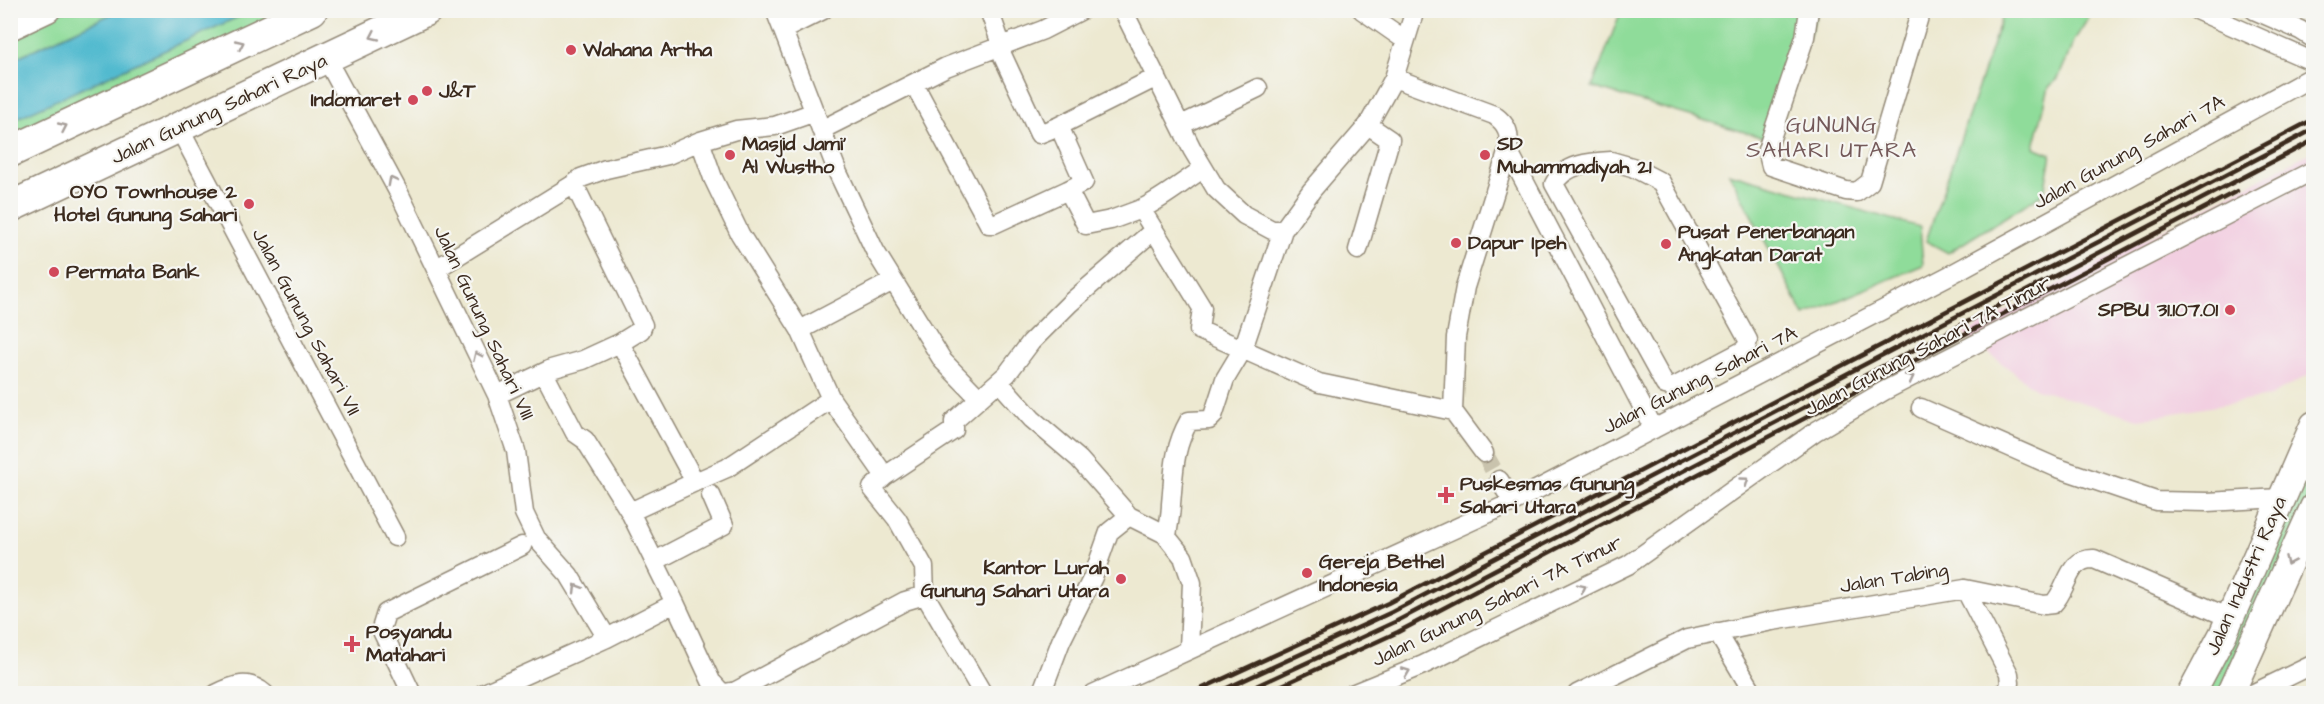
<svg xmlns="http://www.w3.org/2000/svg" width="2324" height="704" viewBox="0 0 2324 704" font-family="'Architects Daughter',sans-serif">
<rect width="100%" height="100%" fill="#f6f6f2"/>
<filter id="ink" filterUnits="userSpaceOnUse"><feTurbulence type="fractalNoise" baseFrequency=".0167" numOctaves="2"/><feDisplacementMap in="SourceGraphic" scale="12" xChannelSelector="R" yChannelSelector="G"/><feConvolveMatrix kernelMatrix="1 2 1 2 8 2 1 2 1" color-interpolation-filters="sRGB"/></filter>
<filter id="wash" filterUnits="userSpaceOnUse"><feTurbulence type="fractalNoise" baseFrequency=".008" numOctaves="4" result="noise"/><feDisplacementMap in="SourceGraphic" scale="24" xChannelSelector="R" yChannelSelector="G"/><feGaussianBlur stdDeviation="1.35" result="paint"/><feColorMatrix in="noise" values="0 0 0 0 0 0 0 0 0 0 0 0 0 0 0 0 0 1.4 0 .05"/><feComposite in="paint" operator="in"/></filter>
<g filter="url(#wash)">
<rect width="100%" height="100%" fill="#ede9d1"/>
<path fill="#f2cfe1" d="M2313,151V372L2269,397L2139,419L2036,389L1963,334Z"/>
<path fill="#8fdc9a" stroke="#65835c" stroke-width="1.5" d="M48,11H118L11,60L10,28Z
M251,11H312L11,151L10,121Z
M1621,11H1818L1771,140L1592,87Z
M2004,11H2093L2075,39L2058,79L2049,87L2034,147L2051,154L2044,193L1948,253L1926,241Z
M1729,173L1920,227L1923,265L1804,315Z
M2313,425V508L2230,693L2190,694Z"/>
<path fill="#51bacf" stroke="#467276" stroke-width="1.5" d="M118,11H251L11,121V60Z"/>
</g>
<g filter="url(#ink)">
<g fill="none" stroke-linecap="round" stroke-linejoin="round">
<path stroke="#c9c3ad" stroke-width="18" stroke-dasharray="18 9" stroke-linecap="butt" d="M1484,453L1499,480"/>
<g stroke="#948a78" stroke-width="21">
<path id="minor" d="M775,10L838,173L875,251L943,361L979,398
M989,10L1002,47
M1123,10L1192,149L1216,189L1244,215L1272,230H1283
M1362,10L1405,40
M1809,10L1805,37L1767,150L1771,166L1846,191L1857,192L1870,182L1921,10
M2196,10L2314,62
M2254,10L2300,30L2314,39
M785,29L823,10
M999,48L1039,134L1059,126L1084,182L1068,190L1086,225L1111,220L1141,209L1202,308L1199,330L1319,383L1453,411
M326,58L400,195L497,395L516,451L524,513L536,538L569,575L607,638
M1394,78L1494,115C1508,125 1510,133 1508,150L1465,287L1456,337L1453,411L1484,453
M914,84L989,224H994L1068,190
M1181,125L1258,88
M1059,126L1157,77
M179,128L395,537
M821,130L946,67L1043,30L1082,10
M700,141L713,178L740,234L800,330L893,281
M1508,150L1654,429
M1611,161L1632,167L1661,182L1748,340L1746,349L1674,387L1665,385L1554,184C1565,164 1590,162 1611,161Z
M1141,209C1164,198 1181,183 1203,169
M1358,250L1390,140L1368,125
M436,269L574,184
M800,330L831,399L885,476
M544,373L575,433L585,440L630,512
M999,382L1032,419L1079,459L1129,516L1167,535
M497,395L551,369L583,360L620,343
M1921,408L2055,467L2156,501L2207,502L2281,498
M1499,480L1513,502
M695,482L727,468L831,399
M655,561L724,525L711,495
M1965,589L2009,674L2010,683L2008,690L2001,694
M925,595L924,567L897,519L872,488L885,476L954,430V421L1007,374L1031,342L1070,303L1153,231
M675,603L630,512L695,482L620,343L641,330L643,325L574,184L581,178L606,169L668,155L700,141L736,130L775,126L815,112
M1717,632L1754,694
M1189,648L1192,583L1183,557L1167,537C1168,526 1171,515 1171,504C1174,473 1173,449 1189,421L1209,420L1213,416L1225,379L1243,349L1283,230L1312,190L1368,125L1394,78L1415,10
M216,694C234,685 248,679 265,694
M412,694L381,629L386,613L522,546
M482,694L607,638L675,603L711,681L723,694
M719,694L736,691L905,601L925,595L983,694
M1041,694L1061,641L1093,577L1109,532L1129,516
M1093,694L1513,502L1950,275L2314,76
M1352,694L1423,665L1628,565L1816,431L1884,391L2314,170
M1577,694L1687,639L1772,621L1965,589L2044,605L2053,604C2069,588 2067,558 2094,559L2230,618
M2252,694L2314,664"/>
</g>
<g stroke="#948a78" stroke-width="27">
<path id="tertiary" d="M10,28L48,10"/>
</g>
<g stroke="#948a78" stroke-width="30">
<path id="secondary" d="M2191,694L2223,634L2314,425
M2230,694L2314,507"/>
</g>
<g stroke="#948a78" stroke-width="33">
<path id="primary" d="M10,152L312,10
M10,207L427,10"/>
</g>
<use href="#minor" stroke="#fff" stroke-width="18"/>
<use href="#tertiary" stroke="#fff" stroke-width="24"/>
<use href="#secondary" stroke="#fff" stroke-width="27"/>
<use href="#primary" stroke="#fff" stroke-width="30"/>
<path stroke="#3b2a1e" stroke-width="4.5" d="M1190,694L1388,603L2314,119
M1214,694L1392,612L2314,129
M1239,694L1397,621L2314,140
M1263,694L1398,632L2237,191"/>
</g>
<defs><path id="oneway-chevron" d="M-2-3.5L2.5 0L-2 3.5" fill="none" stroke-width="1.6" stroke-linecap="round" stroke-linejoin="round" transform="scale(1.5)"/></defs>
<g stroke="#a79f9a">
<use href="#oneway-chevron" transform="translate(374 36) rotate(155)"/>
<use href="#oneway-chevron" transform="translate(240 44) rotate(-25)"/>
<use href="#oneway-chevron" transform="translate(63 127) rotate(-25)"/>
<use href="#oneway-chevron" transform="translate(392 181) rotate(-118)"/>
<use href="#oneway-chevron" transform="translate(477 356) rotate(-115)"/>
<use href="#oneway-chevron" transform="translate(1910 378) rotate(-27)"/>
<use href="#oneway-chevron" transform="translate(1745 481) rotate(-36)"/>
<use href="#oneway-chevron" transform="translate(2289 561) rotate(114)"/>
<use href="#oneway-chevron" transform="translate(577 588) rotate(-121)"/>
<use href="#oneway-chevron" transform="translate(1582 588) rotate(-26)"/>
<use href="#oneway-chevron" transform="translate(1406 672) rotate(-22)"/>
</g>
</g>
<g fill="#d1495b" stroke="#f6f6f2" stroke-width="2">
<circle cx="571" cy="50" r="6"/>
<circle cx="427" cy="91" r="6"/>
<circle cx="413" cy="100" r="6"/>
<circle cx="730" cy="155" r="6"/>
<circle cx="1485" cy="155" r="6"/>
<circle cx="249" cy="204" r="6"/>
<circle cx="1456" cy="243" r="6"/>
<circle cx="1666" cy="244" r="6"/>
<circle cx="54" cy="272" r="6"/>
<circle cx="2230" cy="310" r="6"/>
<path d="M1443 486h6v6h6v6h-6v6h-6v-6h-6v-6h6z"/>
<circle cx="1307" cy="573" r="6"/>
<circle cx="1121" cy="579" r="6"/>
<path d="M349 635h6v6h6v6h-6v6h-6v-6h-6v-6h6z"/>
</g>
<g text-anchor="middle" dominant-baseline="central" stroke-width="4.5" stroke-linejoin="round" paint-order="stroke">
<g font-size="20" font-weight="bold" fill="#3b2a1e" stroke="#f6f6f2" text-anchor="start">
<text x="583" y="50">Wahana Artha</text>
<text x="439" y="91">J&amp;T</text>
<text x="401" y="100" text-anchor="end">Indomaret</text>
<text x="742" y="144">Masjid Jami'<tspan x="742" dy="23">Al Wustho</tspan></text>
<text x="1497" y="144">SD<tspan x="1497" dy="23">Muhammadiyah 21</tspan></text>
<text x="237" y="192" text-anchor="end">OYO Townhouse 2<tspan x="237" dy="23">Hotel Gunung Sahari</tspan></text>
<text x="1678" y="232">Pusat Penerbangan<tspan x="1678" dy="23">Angkatan Darat</tspan></text>
<text x="1468" y="243">Dapur Ipeh</text>
<text x="66" y="272">Permata Bank</text>
<text x="2218" y="310" text-anchor="end">SPBU 31.107.01</text>
<text x="1460" y="484">Puskesmas Gunung<tspan x="1460" dy="23">Sahari Utara</tspan></text>
<text x="1319" y="562">Gereja Bethel<tspan x="1319" dy="23">Indonesia</tspan></text>
<text x="1109" y="568" text-anchor="end">Kantor Lurah<tspan x="1109" dy="23">Gunung Sahari Utara</tspan></text>
<text x="366" y="632">Posyandu<tspan x="366" dy="23">Matahari</tspan></text>
</g>
<g font-size="20" fill="#3b2a1e" stroke="#f6f6f2">
<text transform="translate(219 109) rotate(-25)">Jalan Gunung Sahari Raya</text>
<text transform="translate(2129 152) rotate(-29)">Jalan Gunung Sahari 7A</text>
<text transform="translate(306 322) rotate(62)">Jalan Gunung Sahari VII</text>
<text transform="translate(484 323) rotate(65)">Jalan Gunung Sahari VIII</text>
<text transform="translate(1928 346) rotate(-28)">Jalan Gunung Sahari 7A Timur</text>
<text transform="translate(1700 380) rotate(-27)">Jalan Gunung Sahari 7A</text>
<text transform="translate(2246 576) rotate(-66)">Jalan Industri Raya</text>
<text transform="translate(1894 578) rotate(-9)">Jalan Tabing</text>
<text transform="translate(1497 601) rotate(-26)">Jalan Gunung Sahari 7A Timur</text>
</g>
<g font-size="22" letter-spacing="1.5" fill="#745959" stroke="#f6f6f2">
<text x="1832" y="125">GUNUNG<tspan x="1832" dy="25">SAHARI UTARA</tspan></text>
</g>
</g>
<rect width="2324" height="704" fill="none" stroke="#f6f6f2" stroke-width="36"/>
</svg>
